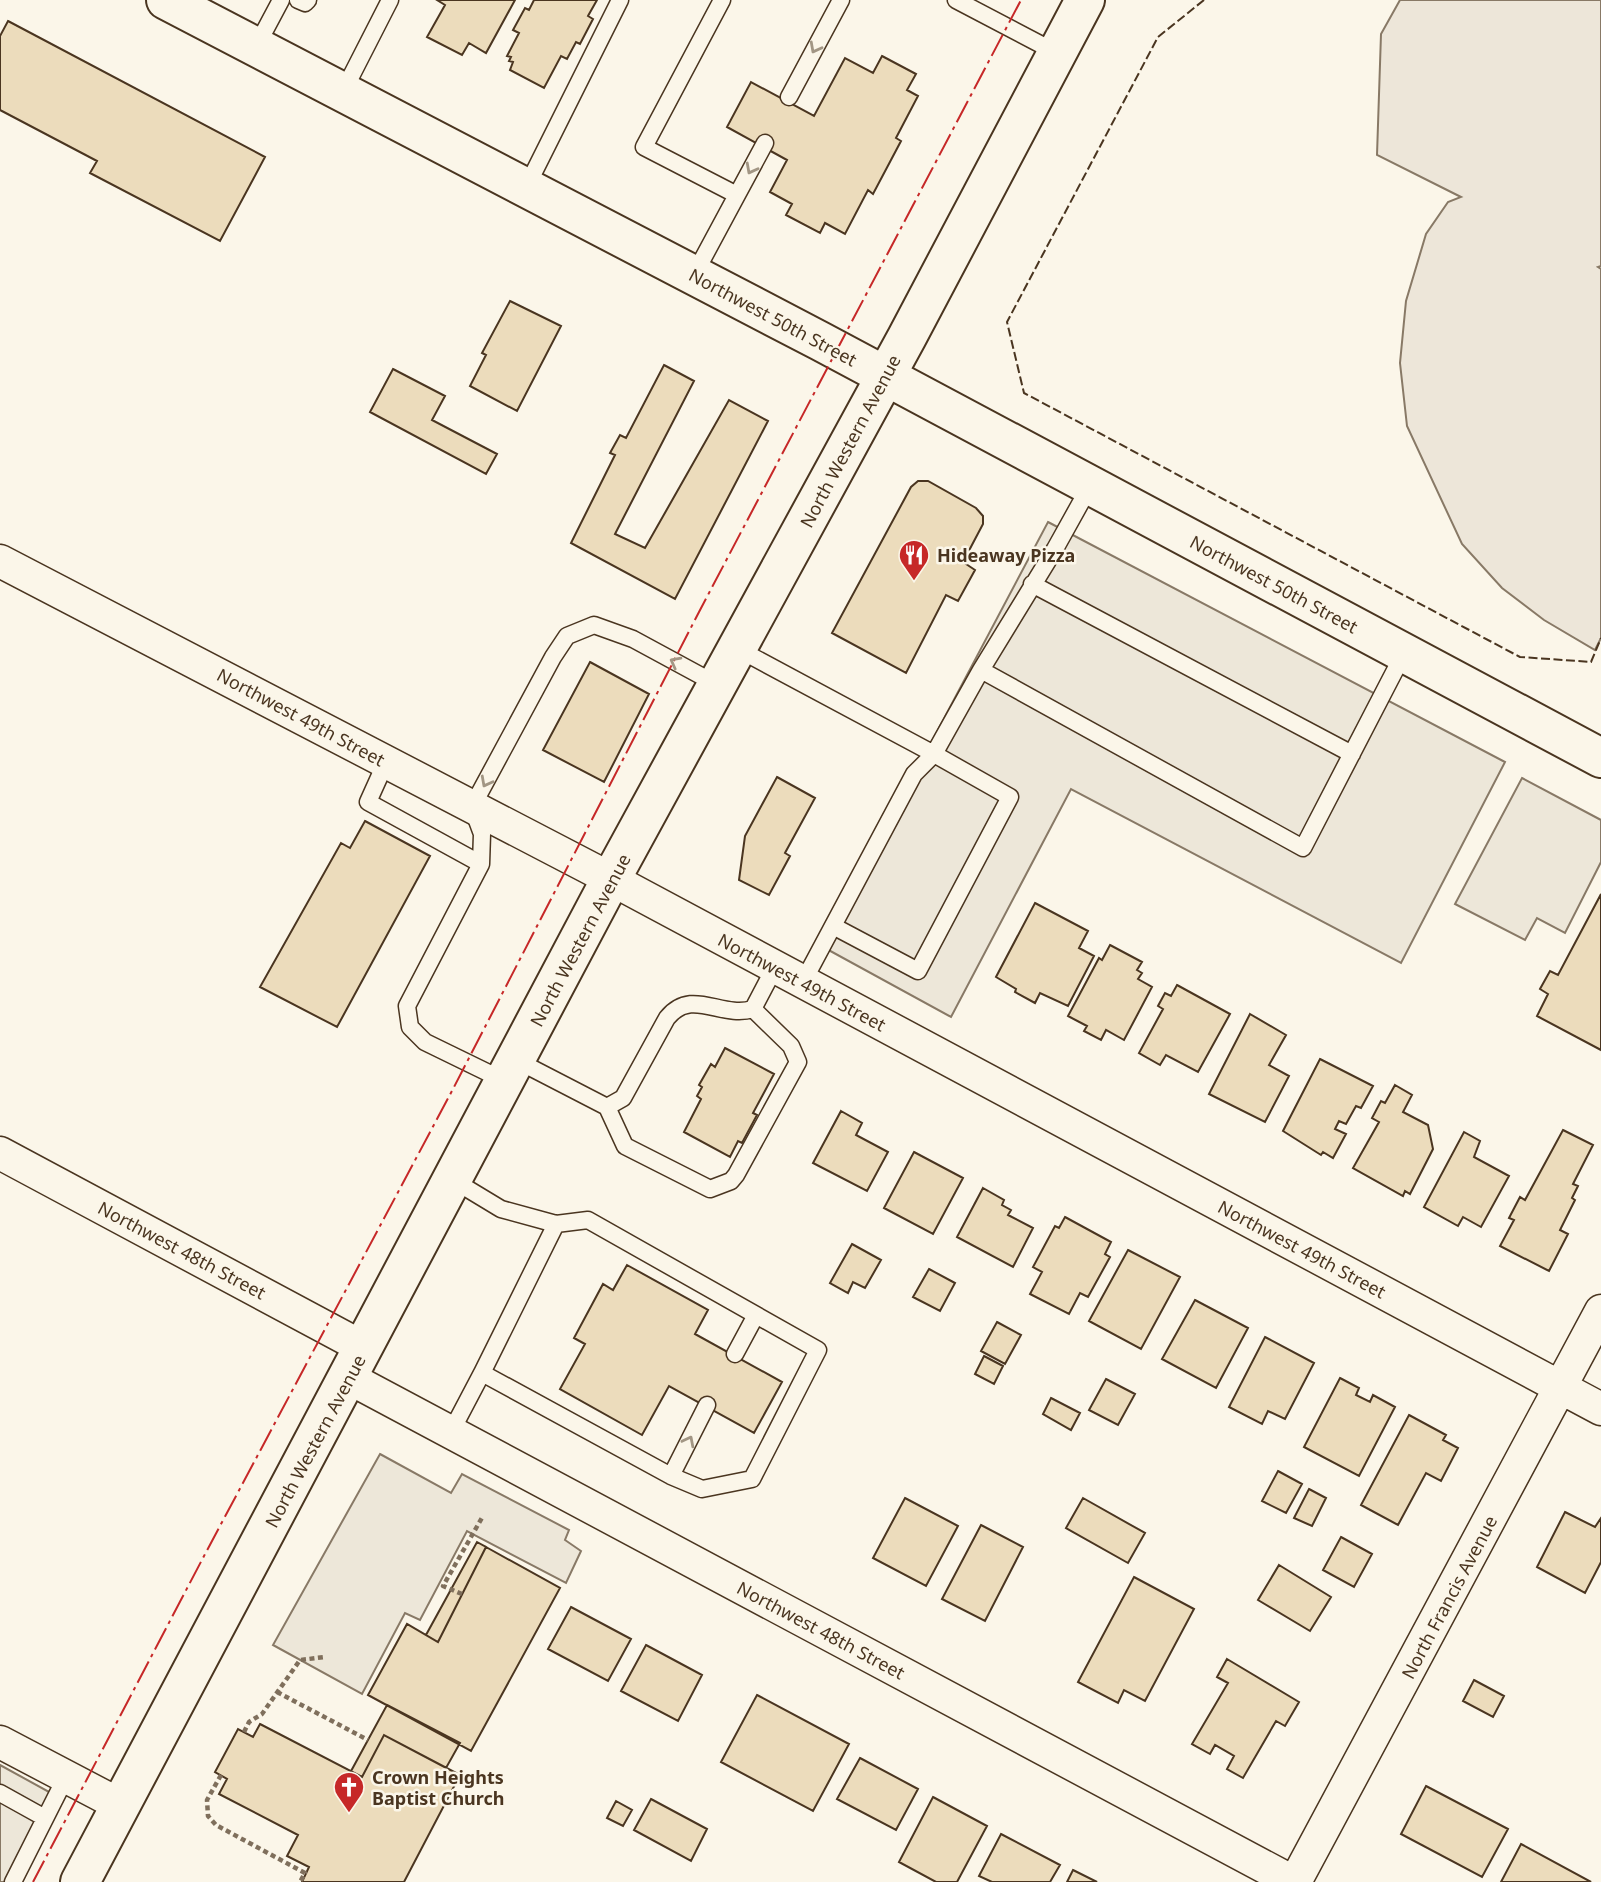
<svg xmlns="http://www.w3.org/2000/svg" width="1601" height="1882" viewBox="0 0 1601 1882" font-family="'Noto Sans',sans-serif">
<rect width="100%" height="100%" fill="#fbf6e9"/>
<path fill="#ede6d9" stroke="#887966" stroke-width="2" d="M1400,0H1601V266L1598,267L1601,269V638L1595,650L1544,620L1502,588L1462,544L1407,426L1400,363L1406,301L1426,234L1448,202L1461,197L1377,155L1381,34Z"/>
<path fill="#ede7d9" stroke="#887966" stroke-width="2" d="M1048,522L1505,762L1401,963L1071,789L951,1017L823,947Z
M1522,778L1601,820V862L1565,933L1537,918L1525,940L1455,904Z
M380,1454L451,1493L462,1474L569,1530L565,1540L581,1551L566,1583L467,1531L420,1620L405,1613L362,1694L273,1645Z
M0,1765L60,1798L14,1882H0Z"/>
<path fill="#ecdcbc" stroke="#4a3520" stroke-width="2" d="M437,0H515L486,53L469,43L462,55L427,37L445,5Z
M534,0H597L588,16L593,19L580,44L576,42L567,59L561,56L544,88L510,70L513,62L509,61L511,57L507,56L519,33L513,30L525,8L529,10Z
M8,21L265,157L220,241L90,173L97,161L0,110V36Z
M882,56L916,74L907,90L918,96L896,138L901,141L873,194L868,190L845,234L825,223L820,233L786,215L792,204L770,192L787,160L727,127L751,82L814,116L845,58L873,73Z
M510,301L561,326L517,411L470,386L486,355L482,353Z
M664,365L694,381L615,534L645,548L729,400L768,421L675,599L571,543L615,455L610,453L620,435L626,438Z
M393,369L445,396L432,420L497,454L486,474L370,412Z
M918,481H928L976,508L983,516V524L963,562L975,570L958,601L946,595L906,673L832,633L911,487Z
M590,662L649,694L604,782L543,750Z
M777,777L815,798L785,853L790,856L769,895L739,880L745,836Z
M365,821L430,856L337,1027L260,987L341,843L350,848Z
M1601,894V1050L1537,1016L1548,994L1540,989L1550,971L1558,975Z
M1035,903L1088,931L1079,948L1094,956L1068,1006L1040,993L1035,1003L1015,992L1016,989L996,977Z
M1110,945L1142,962L1137,970L1142,973L1138,979L1152,987L1124,1040L1106,1030L1101,1040L1084,1031L1087,1026L1068,1016L1099,958L1102,960Z
M1177,985L1230,1014L1198,1072L1166,1055L1160,1065L1139,1053L1163,1009L1158,1006L1165,993L1171,996Z
M1250,1014L1286,1035L1269,1065L1289,1076L1265,1122L1209,1094Z
M725,1048L774,1074L753,1113L757,1115L742,1143L738,1141L730,1157L684,1132L701,1099L697,1096L702,1087L699,1085L711,1064L715,1067Z
M1320,1059L1373,1086L1361,1108L1356,1106L1346,1124L1339,1121L1335,1129L1346,1134L1333,1158L1323,1152L1321,1155L1283,1131Z
M1395,1085L1412,1095L1403,1112L1428,1125L1433,1149L1410,1194L1405,1191L1403,1196L1353,1168L1379,1122L1372,1118L1381,1101L1385,1103Z
M841,1111L862,1123L856,1135L888,1152L867,1191L813,1163Z
M1563,1130L1593,1145L1573,1184L1578,1186L1572,1198L1575,1200L1560,1230L1568,1234L1549,1271L1500,1246L1514,1220L1509,1218L1520,1197L1525,1200Z
M1464,1132L1480,1141L1474,1157L1509,1176L1481,1227L1463,1217L1458,1226L1424,1207Z
M914,1152L963,1178L933,1234L884,1208Z
M983,1188L1004,1200L1002,1205L1011,1210L1008,1215L1033,1228L1013,1267L957,1237Z
M1065,1217L1111,1242L1105,1254L1110,1257L1088,1297L1080,1293L1069,1314L1030,1294L1042,1272L1033,1267L1055,1226L1059,1228Z
M852,1244L881,1260L865,1288L853,1282L848,1293L830,1283Z
M1128,1250L1180,1277L1141,1349L1089,1321Z
M627,1265L708,1310L695,1334L782,1382L754,1433L669,1386L642,1435L560,1389L585,1344L574,1338L603,1284L613,1290Z
M929,1269L955,1283L940,1311L913,1297Z
M1195,1300L1248,1328L1216,1388L1162,1359Z
M997,1322L1021,1335L1005,1364L981,1351Z
M1265,1337L1314,1363L1285,1419L1268,1411L1262,1424L1229,1407Z
M984,1356L1003,1366L994,1384L975,1374Z
M1340,1378L1359,1388L1356,1395L1370,1402L1373,1395L1395,1407L1359,1476L1304,1447Z
M1106,1379L1135,1394L1118,1425L1089,1410Z
M1051,1398L1080,1413L1071,1430L1043,1414Z
M1409,1415L1446,1435L1443,1440L1458,1448L1441,1481L1426,1473L1398,1525L1361,1505Z
M1278,1471L1302,1484L1286,1513L1262,1501Z
M1309,1489L1326,1498L1312,1526L1294,1518Z
M905,1498L958,1526L926,1586L873,1558Z
M1083,1498L1145,1533L1128,1563L1066,1528Z
M1565,1512L1595,1527L1601,1518V1562L1585,1593L1537,1567Z
M981,1525L1023,1547L985,1621L942,1599Z
M1341,1537L1372,1554L1354,1587L1323,1570Z
M477,1542L486,1547L438,1642L426,1635Z
M486,1547L560,1588L471,1751L368,1695L407,1624L438,1642Z
M1279,1565L1331,1597L1310,1631L1258,1600Z
M1134,1577L1194,1609L1145,1701L1124,1690L1118,1703L1078,1682Z
M571,1607L631,1639L608,1681L548,1649Z
M646,1645L702,1675L678,1721L621,1691Z
M1227,1659L1299,1702L1285,1726L1276,1721L1243,1778L1227,1769L1234,1756L1215,1745L1210,1754L1192,1744L1228,1683L1217,1677Z
M1474,1680L1504,1696L1493,1717L1463,1701Z
M757,1695L849,1744L813,1811L721,1762Z
M387,1705L460,1743L446,1768L384,1735L362,1777L350,1773Z
M260,1724L362,1777L384,1735L460,1775L404,1882H302L309,1867L287,1856L298,1835L219,1794L227,1779L215,1772L238,1729L253,1737Z
M860,1758L918,1789L896,1830L837,1799Z
M1426,1786L1508,1829L1482,1877L1401,1834Z
M933,1797L987,1826L957,1882H936L899,1862Z
M651,1799L707,1829L691,1861L634,1830Z
M616,1801L632,1810L623,1826L607,1818Z
M1001,1834L1060,1865L1050,1882H992L979,1876Z
M1521,1844L1591,1882H1501Z
M1073,1870L1097,1882H1067Z"/>
<g fill="none" stroke-linecap="round" stroke-linejoin="round">
<g stroke="#4a3520" stroke-width="19">
<path id="lane" d="M298,0L305,3L308,0
M956,0L1057,53
M256,47L281,0
M343,92L390,0
M789,97L841,0
M526,188L620,0
M737,195L765,143
M694,275L737,195L644,147L722,0
M1090,486L1055,549L981,670L1303,848L1404,653
M1032,584L1352,754
M738,649L934,754L981,670
M386,762L368,802L481,864
M803,982L914,774L934,754L1010,797L918,971L833,926
M516,1060L607,1107L623,1098L667,1018C692,987 721,1019 753,1009L775,967
M505,1081L425,1042L410,1027L407,1006L481,864L482,834L472,807L553,657L567,636L594,625L633,639L718,685
M607,1107L625,1146L710,1189L731,1181L736,1175L798,1062L791,1046L753,1009
M735,1354L756,1315
M482,1373L556,1224
M451,1432L482,1373L671,1476L702,1489L752,1479L818,1350L588,1220L556,1224L501,1209L453,1180
M671,1476L707,1405
M0,1793L45,1818
M13,1882L66,1777"/>
</g>
<g stroke="#4a3520" stroke-width="35">
<path id="street" d="M0,561L611,879L1601,1409
M0,1153L364,1348
M349,1378L1293,1882
M0,1742L122,1806
M1295,1882L1601,1311"/>
</g>
<g stroke="#4a3520" stroke-width="42">
<path id="secondary" d="M166,0L820,341L1601,758
M80,1882L611,879L907,337L1085,0"/>
</g>
<path stroke="#7f6f5c" stroke-width="4.5" stroke-dasharray="5 3.5" stroke-linecap="butt" d="M462,1594L443,1586L483,1516
M277,1692L368,1740
M244,1732L249,1722L262,1714L300,1660L325,1657
M221,1775L207,1800L208,1816L216,1825L305,1873L300,1882"/>
<use href="#lane" stroke="#fbf6e9" stroke-width="16"/>
<use href="#street" stroke="#fbf6e9" stroke-width="32"/>
<use href="#secondary" stroke="#fbf6e9" stroke-width="38"/>
<path stroke="#4a3520" stroke-width="2" stroke-dasharray="9 3.5" stroke-linecap="butt" d="M1204,0L1158,37L1007,322L1024,393L1520,657L1591,662L1601,638"/>
<path stroke="#c62828" stroke-width="2" stroke-dasharray="24 5 3.5 5" stroke-linecap="butt" d="M33,1882L204,1556L453,1089L699,612L1021,0"/>
</g>
<defs><path id="oneway-chevron" d="M-2-3.5L2.5 0L-2 3.5" fill="none" stroke-width="1.6" stroke-linecap="round" stroke-linejoin="round" transform="scale(1.75)"/></defs>
<g stroke="#a29684">
<use href="#oneway-chevron" transform="translate(815 48) rotate(118)"/>
<use href="#oneway-chevron" transform="translate(751 169) rotate(118)"/>
<use href="#oneway-chevron" transform="translate(675 662) rotate(-152)"/>
<use href="#oneway-chevron" transform="translate(486 782) rotate(118)"/>
<use href="#oneway-chevron" transform="translate(689 1441) rotate(-63)"/>
</g>
<defs>
<g id="restaurant-pin" transform="scale(1.575)"><path d="M0 17L-7.5 6A9.5 9.5 0 1 1 7.5 6Z" fill="#c62828" stroke="#fbf6e9"/><path d="M-5-6h1v4h1v-4h1v4h1v-4h1v5L-1.5 .5V6h-2V.5L-5-1ZM5-6V6H3V1.5H1.5Q1.5-4 5-6Z" fill="#fff"/></g>
<g id="church-pin" transform="scale(1.575)"><path d="M0 17L-7.5 6A9.5 9.5 0 1 1 7.5 6Z" fill="#c62828" stroke="#fbf6e9"/><path d="M-1.2-6h2.4v3.5h3.3v2.4h-3.3V6h-2.4V-.1h-3.3v-2.4h3.3Z" fill="#fff"/></g>
</defs>
<g fill-rule="evenodd">
<use href="#restaurant-pin" x="914" y="555"/>
<use href="#church-pin" x="349" y="1787"/>
</g>
<g text-anchor="middle" dominant-baseline="central" stroke-width="5" stroke-linejoin="round" paint-order="stroke">
<g font-size="18" fill="#4a3520" stroke="#fbf6e9">
<text transform="translate(773 317) rotate(28)">Northwest 50th Street</text>
<text transform="translate(850 441) rotate(-62)">North Western Avenue</text>
<text transform="translate(1274 584) rotate(28)">Northwest 50th Street</text>
<text transform="translate(301 717) rotate(28)">Northwest 49th Street</text>
<text transform="translate(580 940) rotate(-62)">North Western Avenue</text>
<text transform="translate(802 982) rotate(28)">Northwest 49th Street</text>
<text transform="translate(1302 1249) rotate(28)">Northwest 49th Street</text>
<text transform="translate(182 1250) rotate(28)">Northwest 48th Street</text>
<text transform="translate(315 1441) rotate(-62)">North Western Avenue</text>
<text transform="translate(1449 1597) rotate(-62)">North Francis Avenue</text>
<text transform="translate(821 1630) rotate(28)">Northwest 48th Street</text>
</g>
<g font-size="18" font-weight="bold" fill="#4a3520" stroke="#fbf6e9" text-anchor="start">
<text x="937" y="555">Hideaway Pizza</text>
<text x="372" y="1777">Crown Heights<tspan x="372" dy="21">Baptist Church</tspan></text>
</g>
</g>
</svg>
